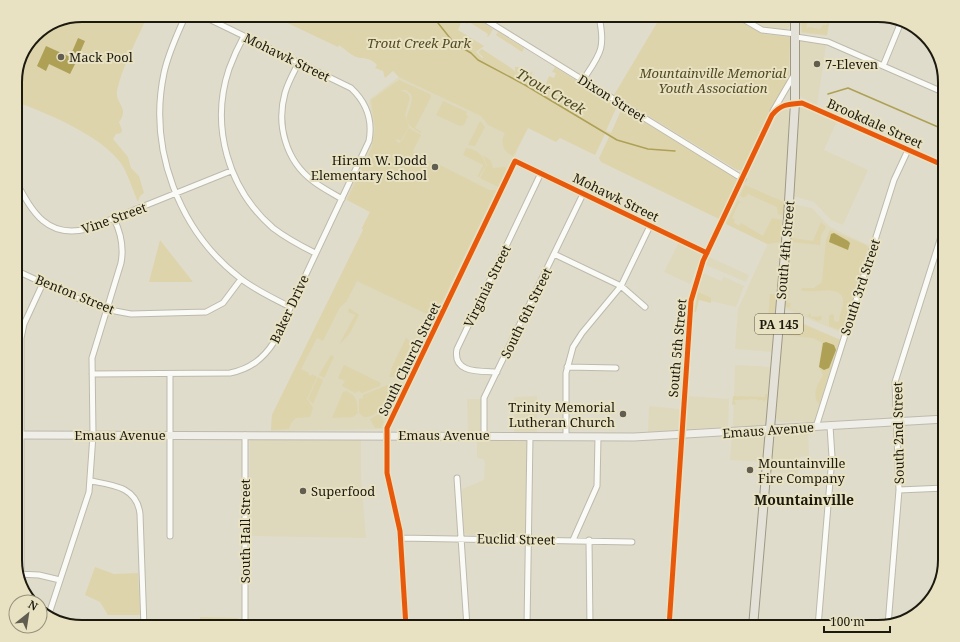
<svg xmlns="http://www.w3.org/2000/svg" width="960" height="642" viewBox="0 0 960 642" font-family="'Noto Serif',serif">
<rect width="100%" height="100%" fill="#e0dccb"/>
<path fill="#ded8bc" d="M799,15H830L827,36L801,33Z
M745,16H792L791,25L786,30L772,28L760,25Z
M800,40L825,43L826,45L817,105L801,97L799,95Z
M405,72L528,128L384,429L271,431L272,415L363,230L362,228L370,212L346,199L373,139L374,126L369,103L370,99Z
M804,106L837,121L824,150L868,170L843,225L831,220L814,202L793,196L799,109Z
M786,109L790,112L791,117L772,352L735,349L738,309L768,243L725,223L778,113L781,110Z
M792,204L812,208L830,227L870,246L844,329L840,332L787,310L784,307Z
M679,242L702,254L690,284L664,272Z
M709,257L749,275L746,282L706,265Z
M703,273L721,281L724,277L744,286L736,307L695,297Z
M787,316L841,340L815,421L813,423L800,421L780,422L776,419L774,413L783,317Z
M735,365L771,367L766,423L764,426L735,427L733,425Z
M537,396V432H514V397Z
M687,396L729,399L728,427L686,429Z
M467,399H481L480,431H468Z
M649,406L679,409L678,430L648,432Z
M808,431L809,456L799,457L798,474L769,472L776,433Z
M762,433L765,437L763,462L730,460L732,435Z
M361,438V476L366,538L249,536L250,439Z
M477,439L527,441L525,536L467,535L464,533L462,489L484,480L485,462L483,459L477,458Z"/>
<path fill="#ddd4ac" d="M661,16H730L737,21L739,20L764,34L789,37L790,39L789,78L770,111L742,170H737L614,95Z
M828,16L830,17L827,35L802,32L801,19H808L806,29L808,27L820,29L823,25H827Z
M469,17H474L493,29L489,36L487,37L488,34L469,22L466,25Z
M463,18L458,30L484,46L476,52L482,58L481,60L483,57L478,52L482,49L511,68L534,87L533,89H534L537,86L543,91L549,76L554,78L556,73L552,72L555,67L617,106L606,131L611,133L622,108L736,178L737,181L719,219L601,162L599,158L609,137L607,135L605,134L595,155L560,138L556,142L528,128L513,156C503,152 500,142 505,133L488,125L481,116L399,77L393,71L385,78L383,71L375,68L377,65C372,59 366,58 360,58C352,57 344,48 339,45L338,47L279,19Z
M146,19C136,42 122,67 117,91C115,104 130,107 119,122L122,130L121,133L116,134L113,139L128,157L131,168L139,176L144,193L140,196L138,202C133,191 127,171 120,162C99,135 51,115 19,103L15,99V78L35,34L56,20Z
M498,32L524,48L522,52L496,35Z
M515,67H519L517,71L523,74L525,71L530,73L533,71L529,80L535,72L530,81L535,85L534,86L515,71Z
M399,80L430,94L431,97L415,128L422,132L421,133C393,119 416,111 411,94L406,90H400L407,93L410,98L405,115L409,127L401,141L397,139L396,141L399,143L402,141L409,128L421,135L413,151L422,159L440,165L489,190H496L424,339L422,333L428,320L425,318L427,314L357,281L346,302L340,307L323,341L317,338L301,369L309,373L308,374L311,376L312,374L317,377L307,399L313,408L310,417L296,418L291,423L289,429L271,430L272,415L363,230L362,228L370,212L347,200L372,147L375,129L371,100Z
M443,101L467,112L466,114L468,116L464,125L460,126L436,115Z
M480,121L485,127L475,146L468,145Z
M466,148C475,149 485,155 486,166L479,177L476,175L478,176L483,165L463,155Z
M483,155L491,161L493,168L505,167L506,169L498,187L480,178L487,165Z
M745,185L784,202L783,215L778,214L777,207L748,194L744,198L740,196Z
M738,200L742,203L739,202L732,218L735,220L734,223L739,226L741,223L763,236L772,218L782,220L780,242L767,244L726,224Z
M821,222L826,227L821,235L820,245L791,242V236L792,238L813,241Z
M830,230L866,245L868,247L843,329L840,330L829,326V316L832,314L834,315V321L839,322C839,314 844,308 843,300C841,283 812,295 801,290L802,288H814L822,282L826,240Z
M160,240L193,282H149Z
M787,287H790L788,290L787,302L791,303L790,308L808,316L810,313L811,317L822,316L821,320L818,321L785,306Z
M698,292L711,298V303L699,300L696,312H694Z
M770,294H776L774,321L768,319Z
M349,308L359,315L350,333L339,345L355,315L348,312Z
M786,317L840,340L819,404C811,395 818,384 823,375L819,367L822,343L813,338L784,335L782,333L783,318Z
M406,338L409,340L411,345L395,377H389L392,370L391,369Z
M331,355L334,357L324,378L319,375Z
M344,365L381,383L380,386L362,393L359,391L355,393L342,386L345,381L338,378Z
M318,377L323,380L313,404L308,399Z
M388,385L391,386C385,399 380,418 364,417L359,413V399L363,398V395Z
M346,391C357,396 357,401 358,413L353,417L332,418L343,392Z
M765,394H767V399L763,402V400H759V402L757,399L734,400L736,404L732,405L733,396L765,397Z
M379,414L384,422L381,428H375L370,419Z
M95,567L114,574L138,573L140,615H108L100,602L85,595Z
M200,617L238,618V627H200Z"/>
<path fill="#aea055" d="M78,38L85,41L79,55L72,52Z
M46,46L77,60L70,74L49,64L46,71L37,66Z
M834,233L848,241L850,243L848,250L829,242L831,234Z
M826,342L834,345L836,350L829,368L824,370L819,367L823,343Z"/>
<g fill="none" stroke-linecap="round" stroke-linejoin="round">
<path stroke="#aea055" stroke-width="1.5" d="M434,18L454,43L471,53L478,60L525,85L617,140L648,149L675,151
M828,94L848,88L945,130"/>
<g stroke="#bdbaad" stroke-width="7">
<path id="minor" d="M738,16L762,30L796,34
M481,17L743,179
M184,19C176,37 168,54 164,73C148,149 179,231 240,278C255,290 273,298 290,307
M244,36C238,47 233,58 229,69C210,126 228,189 273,228C286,238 301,246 315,253
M796,37L828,42L945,93
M299,62C294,72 288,82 285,93C276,125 286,161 313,181C322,188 332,193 342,199
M883,66L901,22
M583,80C600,54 606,49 599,17
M773,111L794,75
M15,180C32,211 46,239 87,229L231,171
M554,254L621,286L645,307
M15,270L71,296L115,311L131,314L206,312L223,303L241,279
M567,367L616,368
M497,372C481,371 452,374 457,349L541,173
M92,374L230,373C250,369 263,359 274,342L369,141C373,120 367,103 351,88L209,19
M170,374V536
M816,427L894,180L908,150
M245,435V627
M484,436V398L583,194
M566,437V373L573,347L582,333L621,286L650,226
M457,478L467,627
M91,481C113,485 137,487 140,514L144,627
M899,490L945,488
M400,538L632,542
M573,540L597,486L598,437
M589,540L590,627
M18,574L39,575L60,580
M21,574V338L24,324L43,283
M49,614L78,626
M48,617L89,492L93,435L92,358L121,263C124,247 121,233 114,219
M888,625L899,490L895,382L945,224
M406,627L400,531L387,473V428L515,161L707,253
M527,627L530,436
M669,627L691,301L703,261L772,115C781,104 789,104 802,103L945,166
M818,627L832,457L830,426"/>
</g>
<g stroke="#bdbaad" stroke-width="9">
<path id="secondary" d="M15,435L634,437L945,419"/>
</g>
<g stroke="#9d9984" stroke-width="10">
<path id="primary" d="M753,627L788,218L795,103V16"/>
</g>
<use href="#minor" stroke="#fafaf7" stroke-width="5"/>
<use href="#secondary" stroke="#efeee8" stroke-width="7"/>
<use href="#primary" stroke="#e4e2d8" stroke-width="8"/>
<g stroke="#e8e2c3" stroke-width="8">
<path id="cycleway" d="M406,627L400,531L387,473V428L515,161L707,253
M669,627L691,301L703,261L772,115C781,104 789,104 802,103L945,166"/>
</g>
<use href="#cycleway" stroke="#e8590c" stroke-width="5"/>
</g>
<g fill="#615e51" stroke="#e8e2c3" stroke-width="1.5">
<circle cx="61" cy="57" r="4"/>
<circle cx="817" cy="64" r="4"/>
<circle cx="435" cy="167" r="4"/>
<circle cx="623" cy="414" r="4"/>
<circle cx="750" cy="470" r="4"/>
<circle cx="303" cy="491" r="4"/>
</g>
<g text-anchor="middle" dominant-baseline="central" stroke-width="4" stroke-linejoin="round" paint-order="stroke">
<rect fill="#e8e2c3" stroke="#595645" stroke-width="1" x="755" y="314" width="48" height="20" rx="3"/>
<g font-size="12" font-weight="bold" fill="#1c1a0f">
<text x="779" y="324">PA 145</text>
</g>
<g font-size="13" font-style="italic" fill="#524922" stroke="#e8e2c3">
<text x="419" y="43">Trout Creek Park</text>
<text x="713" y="73">Mountainville Memorial<tspan x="713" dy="15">Youth Association</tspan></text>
</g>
<g font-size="13" fill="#1c1a0f" stroke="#e8e2c3" text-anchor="start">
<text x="69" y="57">Mack Pool</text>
<text x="825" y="64">7-Eleven</text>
<text x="427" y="160" text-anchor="end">Hiram W. Dodd<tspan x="427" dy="15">Elementary School</tspan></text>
<text x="615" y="407" text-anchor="end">Trinity Memorial<tspan x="615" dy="15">Lutheran Church</tspan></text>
<text x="758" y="463">Mountainville<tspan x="758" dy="15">Fire Company</tspan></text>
<text x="311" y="491">Superfood</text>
</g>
<g font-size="13" fill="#1c1a0f" stroke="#e8e2c3">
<text transform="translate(287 57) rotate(26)">Mohawk Street</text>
<text transform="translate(612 98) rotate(32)">Dixon Street</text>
<text transform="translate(875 123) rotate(24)">Brookdale Street</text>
<text transform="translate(616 197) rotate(26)">Mohawk Street</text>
<text transform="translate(114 218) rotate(-20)">Vine Street</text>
<text transform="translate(785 250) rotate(-85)">South 4th Street</text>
<text transform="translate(487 286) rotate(-64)">Virginia Street</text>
<text transform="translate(860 287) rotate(-72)">South 3rd Street</text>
<text transform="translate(75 294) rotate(22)">Benton Street</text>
<text transform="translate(289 309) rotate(-65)">Baker Drive</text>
<text transform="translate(526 313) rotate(-64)">South 6th Street</text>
<text transform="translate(677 348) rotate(-85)">South 5th Street</text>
<text transform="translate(409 359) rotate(-64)">South Church Street</text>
<text transform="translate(768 430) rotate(-4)">Emaus Avenue</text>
<text transform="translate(898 433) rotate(-91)">South 2nd Street</text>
<text x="120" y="435">Emaus Avenue</text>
<text x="444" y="435">Emaus Avenue</text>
<text transform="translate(245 531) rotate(-90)">South Hall Street</text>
<text transform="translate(516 539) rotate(1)">Euclid Street</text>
</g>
<g font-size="14" font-style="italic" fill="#4f4720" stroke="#e8e2c3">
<text transform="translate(551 91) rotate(30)">Trout Creek</text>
</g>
<g font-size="14" font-weight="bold" fill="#1c1a0f" stroke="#e8e2c3">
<text x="804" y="499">Mountainville</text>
</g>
</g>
<path d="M0 0H960V642H0ZM82 22H878A60 60 0 0 1 938 82V560A60 60 0 0 1 878 620H82A60 60 0 0 1 22 560V82A60 60 0 0 1 82 22Z" fill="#e8e2c3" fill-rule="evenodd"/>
<path fill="none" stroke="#1c1a0f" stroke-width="2" d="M82 22H878A60 60 0 0 1 938 82V560A60 60 0 0 1 878 620H82A60 60 0 0 1 22 560V82A60 60 0 0 1 82 22Z"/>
<g transform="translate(28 614) rotate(30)"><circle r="19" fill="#e8e2c3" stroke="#96927b"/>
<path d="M0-3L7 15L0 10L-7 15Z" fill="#615e51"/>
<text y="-6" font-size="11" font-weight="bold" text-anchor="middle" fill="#1c1a0f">N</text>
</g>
<path d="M824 626v6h66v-6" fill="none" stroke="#1c1a0f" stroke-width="2"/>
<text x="830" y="626" font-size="12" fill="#1c1a0f" stroke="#e8e2c3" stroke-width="3" paint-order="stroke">100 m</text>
</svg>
